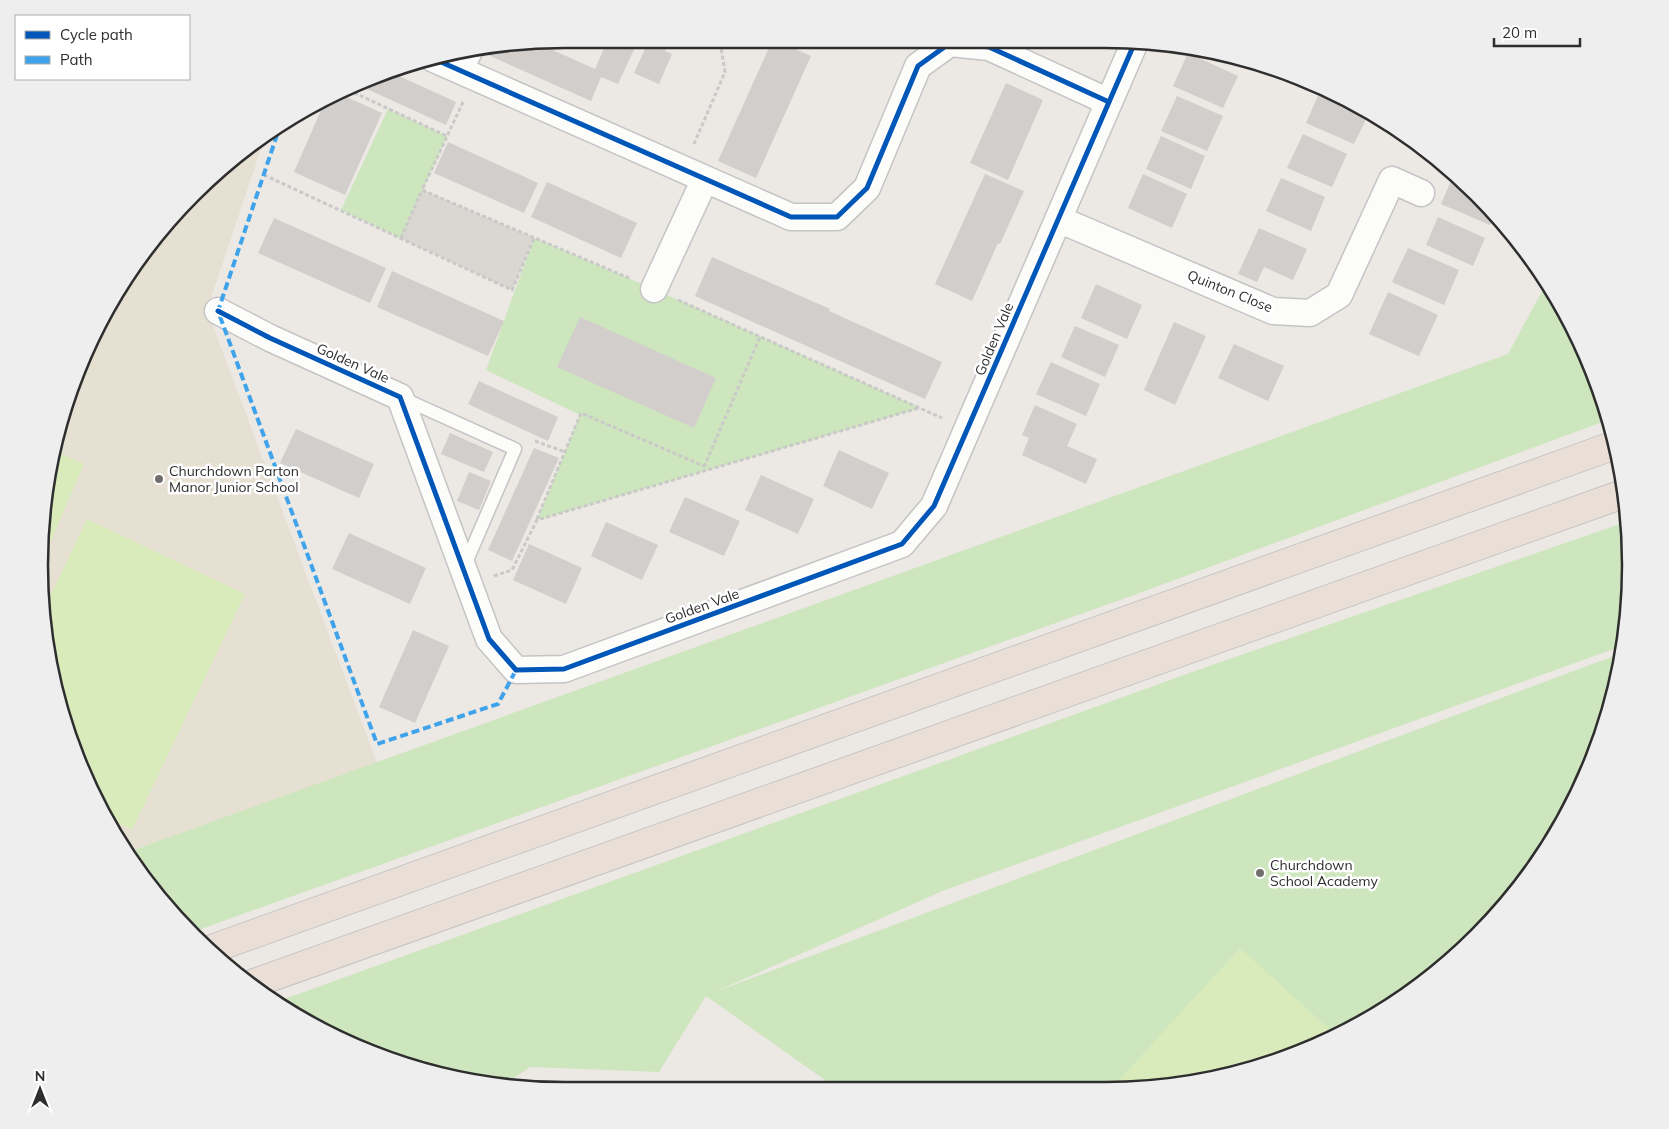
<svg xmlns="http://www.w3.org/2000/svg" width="1669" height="1129" viewBox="0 0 1669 1129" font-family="Mulish,sans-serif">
<rect width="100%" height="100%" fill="#ece8e4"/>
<path fill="#e6e0d3" d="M267,131L207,310L377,763L128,852L109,827L67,734L49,667L40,530L57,429L79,364L148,244L218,169Z"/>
<path fill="#cee6be" d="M388,109L447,136L401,238L341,210Z
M534,238L654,289L920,408L537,520L580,415L486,370Z
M1547,282L1590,363L1608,420L1134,595L190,933L128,852L1508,354Z
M1626,522L1630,564L1622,646L945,890L717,991L1622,653L1620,667L1590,765L1542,856L1476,936L1397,1001L1306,1050L1207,1080L1105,1090H839L706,996L659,1072L530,1067L505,1084L462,1080L332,1036L276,1002L1209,666Z"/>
<path fill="#d9eabb" d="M53,450L84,464L42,562L40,530Z
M87,519L245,594L132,830L104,816L67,734L49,667L45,607Z
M1240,948L1335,1034L1306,1050L1207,1080L1110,1090Z"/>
<path fill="#dad6d2" d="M422,190L534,238L512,290L401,238Z"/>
<path fill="#d1cecb" d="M772,41H778L811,56L756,178L718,161Z
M607,42H669L665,51L672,54L659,84L634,73L646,47L637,43L618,84L601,77L591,101L488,55L494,44L540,43L539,44L595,69Z
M1192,48L1207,49L1239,60L1236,67Z
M1188,53L1238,76L1223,108L1173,86Z
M388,71L456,102L446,125L358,85Z
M1006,83L1043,100L1008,180L970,163Z
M1321,89L1332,93V91L1337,93L1369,113L1354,144L1306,123Z
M340,94L382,113L345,195L294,172L325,101Z
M1177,96L1223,116L1207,151L1161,131Z
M1303,134L1347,154L1332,187L1287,168Z
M1161,136L1205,156L1191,189L1146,169Z
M448,142L538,183L524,213L434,173Z
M985,174L1024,191L1000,244L998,243L972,301L935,284Z
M1143,174L1187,194L1172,228L1128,208Z
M1454,174L1476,193L1494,215L1490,225L1441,204Z
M1281,178L1325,197L1311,231L1266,211Z
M547,182L637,223L621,258L531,217Z
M1438,217L1485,238L1473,266L1426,245Z
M274,218L386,268L370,303L258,253Z
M1259,228L1307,249L1293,280L1264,267L1257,282L1238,274Z
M1408,248L1459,270L1444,305L1392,282Z
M712,257L830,309L829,311L942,362L925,399L695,296Z
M392,271L504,321L488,356L377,307Z
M1096,284L1142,305L1127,339L1081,318Z
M1388,292L1438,315L1419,356L1369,334Z
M580,317L716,378L694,428L557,367Z
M1174,322L1206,336L1175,405L1144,390Z
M1075,326L1119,345L1105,377L1061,357Z
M1234,344L1284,366L1268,401L1218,378Z
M1051,362L1100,384L1086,416L1036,394Z
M479,381L558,417L548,441L468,404Z
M1035,405L1077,424L1067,446L1097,459L1086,484L1022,455L1029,438L1022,435Z
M296,429L374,464L359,498L280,463Z
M450,433L493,452L484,472L441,454Z
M534,448L559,458L512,561L488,550Z
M839,450L889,473L872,509L823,486Z
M469,472L491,481L479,510L457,501Z
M761,475L814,499L798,534L745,510Z
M685,497L740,521L724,556L669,532Z
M606,522L658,545L642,580L591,556Z
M349,533L426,568L410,604L332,569Z
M529,544L582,568L566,604L513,580Z
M413,630L449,646L415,723L379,707Z"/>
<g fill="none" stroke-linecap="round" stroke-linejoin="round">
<g stroke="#c5c4c5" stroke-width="15">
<path id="lane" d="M402,398L515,449L465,565"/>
</g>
<g stroke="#c5c4c5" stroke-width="29">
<path id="street" d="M432,58L791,217H837L867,188L918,66L950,43L989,47L1109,102
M460,70L470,49
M1058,219L1273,311L1310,313L1339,295L1392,180L1421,193
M654,289L705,179
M218,311L270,338L400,397L489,639L516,670L564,669L902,544L934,506L1135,42"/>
</g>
<g stroke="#c6c5c4" stroke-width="30">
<path id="highway" d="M209,950L1615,445
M249,985L1623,494"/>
</g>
<path stroke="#c9c9c8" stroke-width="3" stroke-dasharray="4 2.5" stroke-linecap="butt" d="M348,90L447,136
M463,102L422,190L629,278
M694,144L725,72L720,42
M264,175L512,290L534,238
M401,238L422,190
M678,300L942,418
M535,441L565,452
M704,467L760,337
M537,519L581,413L704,466
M494,576L512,570L537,520L919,408"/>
<use href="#lane" stroke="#fcfcfb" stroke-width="12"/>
<use href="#street" stroke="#fcfcfb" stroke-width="26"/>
<use href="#highway" stroke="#eadfd6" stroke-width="28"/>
<path stroke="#3ea3eb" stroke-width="4" stroke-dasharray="8 4" stroke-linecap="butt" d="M281,123L218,311L377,744L498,704L516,670"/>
<g stroke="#fff" stroke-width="8">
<path id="cycleway" d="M432,58L791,217H837L867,188L918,66L950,43L989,47L1109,102
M218,311L270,338L400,397L489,639L516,670L564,669L902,544L934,506L1135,42"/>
</g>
<use href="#cycleway" stroke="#0057b8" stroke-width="5"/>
</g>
<g fill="#706f6e" stroke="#fff" stroke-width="2">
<circle cx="159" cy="479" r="5"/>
<circle cx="1260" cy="873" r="5"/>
</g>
<g text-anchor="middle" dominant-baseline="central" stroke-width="5" stroke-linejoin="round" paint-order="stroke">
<g font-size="14" fill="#2e2e2e" stroke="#fff">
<text transform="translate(1230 291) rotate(22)">Quinton Close</text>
<text transform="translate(994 339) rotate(-67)">Golden Vale</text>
<text transform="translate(353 363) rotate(24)">Golden Vale</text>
<text transform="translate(702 606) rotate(-20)">Golden Vale</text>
</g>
<g font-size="14" fill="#2e2e2e" stroke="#fff" text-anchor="start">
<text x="169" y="471">Churchdown Parton<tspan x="169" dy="16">Manor Junior School</tspan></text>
<text x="1270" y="865">Churchdown<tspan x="1270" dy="16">School Academy</tspan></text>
</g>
</g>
<path d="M0 0H1669V1129H0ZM565 48H1105A517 517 0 0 1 1622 565V565A517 517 0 0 1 1105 1082H565A517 517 0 0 1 48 565V565A517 517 0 0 1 565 48Z" fill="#eee" fill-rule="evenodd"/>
<path fill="none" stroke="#2e2e2e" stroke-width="2.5" d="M565 48H1105A517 517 0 0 1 1622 565V565A517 517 0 0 1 1105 1082H565A517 517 0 0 1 48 565V565A517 517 0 0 1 565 48Z"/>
<rect x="15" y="15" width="175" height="65" fill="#ffffff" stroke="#ababab"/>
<rect x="25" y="31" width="25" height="8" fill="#0057b8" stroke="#ababab"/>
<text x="60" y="40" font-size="15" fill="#2e2e2e">Cycle path</text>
<rect x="25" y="56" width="25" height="8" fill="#3ea3eb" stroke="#ababab"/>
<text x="60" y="65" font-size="15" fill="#2e2e2e">Path</text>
<g transform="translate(40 1089)" stroke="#ffffff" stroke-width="4" paint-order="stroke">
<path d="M0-4L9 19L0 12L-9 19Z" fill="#2e2e2e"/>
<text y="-8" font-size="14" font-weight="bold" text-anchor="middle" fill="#2e2e2e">N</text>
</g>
<path d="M1494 38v8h86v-8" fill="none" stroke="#2e2e2e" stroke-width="2.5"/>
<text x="1502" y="38" font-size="15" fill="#2e2e2e" stroke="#ffffff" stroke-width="4" paint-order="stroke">20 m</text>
</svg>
